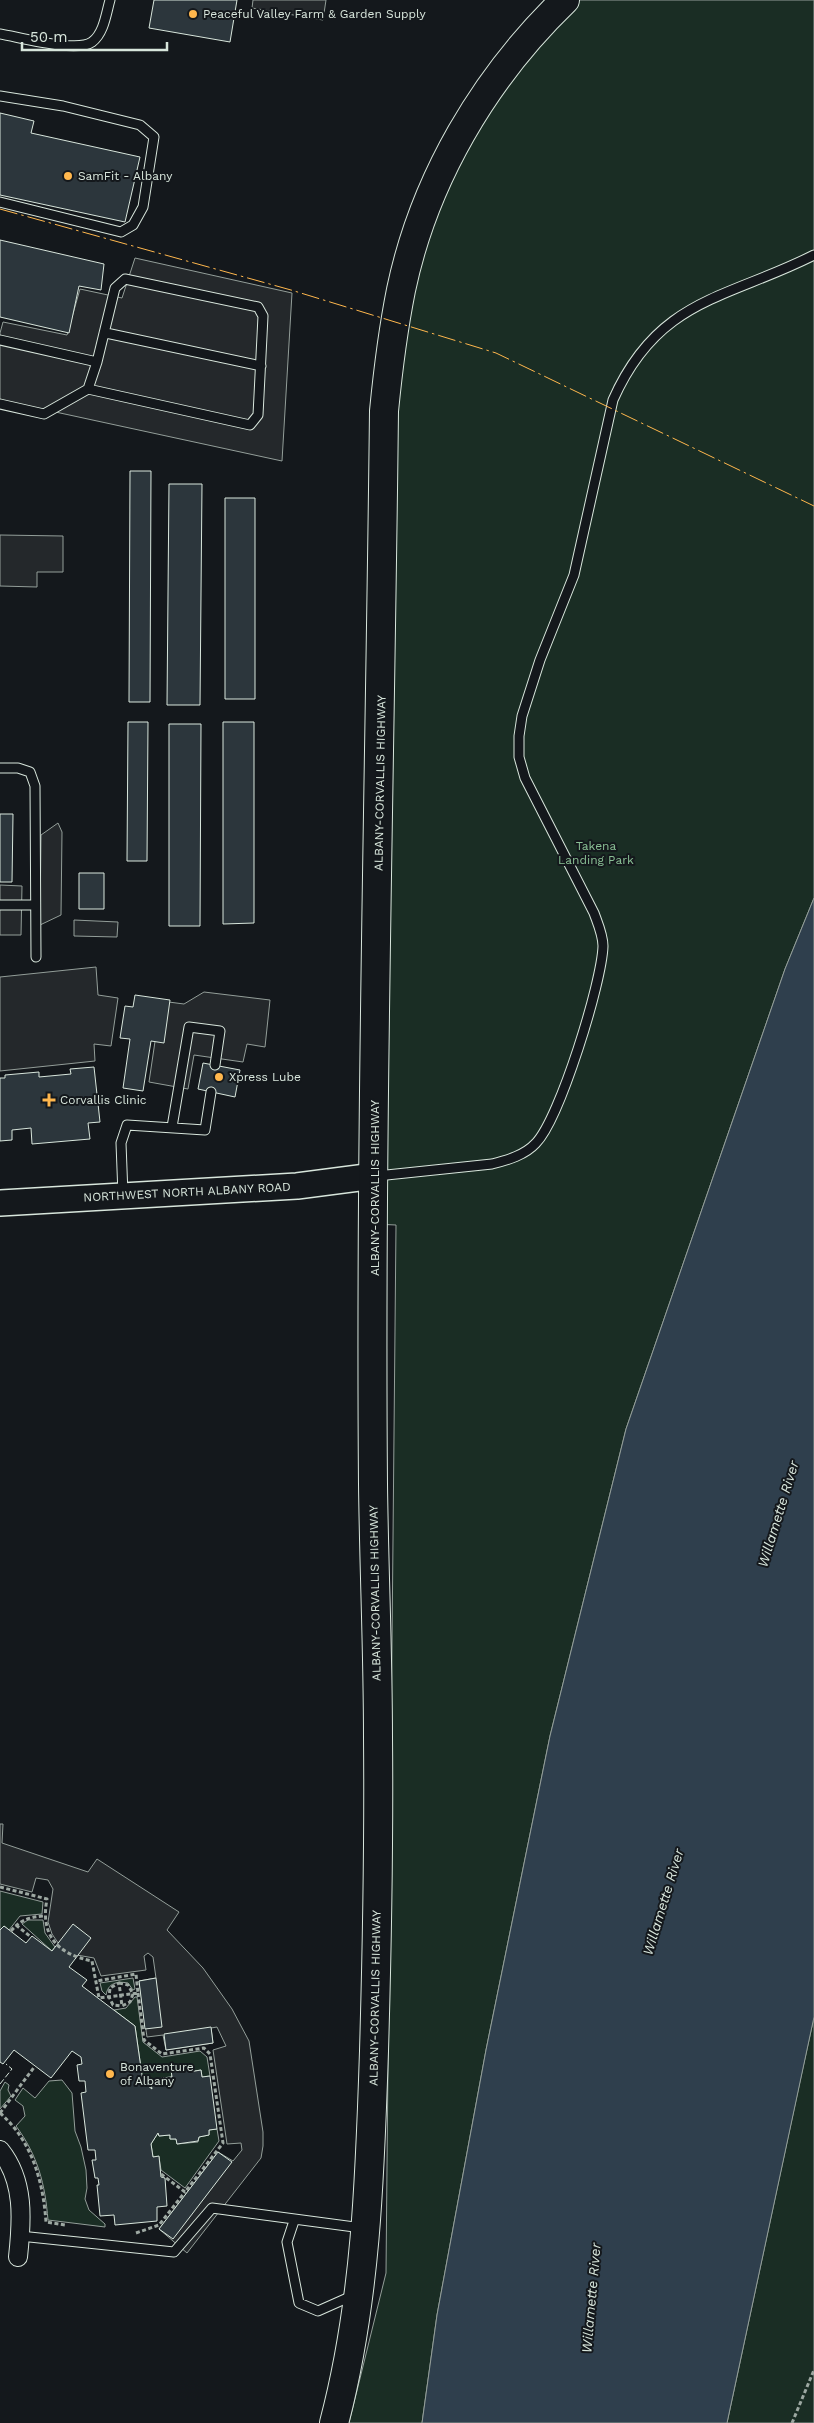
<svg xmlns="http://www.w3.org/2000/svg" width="814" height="2423" viewBox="0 0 814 2423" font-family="'Work Sans',sans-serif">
<rect width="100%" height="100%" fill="#14181c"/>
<path fill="#1a2d24" stroke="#939e99" d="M575,0H814V898L785,969L626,1429L550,1736L486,2050L437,2315L422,2423H349L386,2273L396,1225L374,1224L401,289L457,139Z
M0,1891L43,1902L42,1914L20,1916L9,1930L4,1926L0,1930Z
M28,1920H43L45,1933L55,1947L52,1951L22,1924Z
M133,1978L135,1989L133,1990L128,1983C117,1981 108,1983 106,1995L102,1991L100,1983Z
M135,1997H137L143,2042L162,2057L200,2051L207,2057L210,2076L202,2077L201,2070L189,2072L188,2067L172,2070V2077L161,2078L162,2082L152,2084V2089L143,2082L135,2026L114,2010L126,2008Z
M814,2017V2423H727L802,2072Z
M62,2080L72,2093L75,2131L81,2147L86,2170L87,2188L85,2199L89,2210L105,2224V2227L48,2220C45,2184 38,2156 16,2126L25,2116L23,2106L15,2100L23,2088L35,2098L49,2081Z
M5,2082L9,2085L8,2090L11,2096L0,2109V2091Z
M217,2129L219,2141L185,2188L161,2170L159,2157H153L151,2144L158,2133L159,2136L170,2135V2139H176L177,2144L198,2142L199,2137L209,2135V2130Z"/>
<path fill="#24282b" stroke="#939e99" d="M253,0H326L323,20L252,8Z
M135,258L292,293L282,461L0,400V333L3,322L67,335L80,289L122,298Z
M0,535L63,536V572H37V587L0,586Z
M58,823L62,832L61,915L40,925L41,835Z
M0,885L22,886L21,935H0Z
M74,920L118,922L117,937L74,936Z
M96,967L98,995L118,998L111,1046L94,1044L95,1061L0,1071V977Z
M204,992L270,1000L265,1047L247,1044L243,1062L194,1055L188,1089L149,1082L161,1001L184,1004Z
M0,1824H3L2,1843L88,1872L97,1859L179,1912L167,1930L203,1968L232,2009L249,2041L263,2132V2146L261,2158L187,2253L159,2229L218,2152L233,2161L242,2150L241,2143L227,2144L213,2050L226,2046L217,2027L211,2028L213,2043L166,2050L163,2035L147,2037L139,1981L156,1978L153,1957L148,1953L144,1956L146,1970L101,1976L94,1958L65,1953L52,1934L48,1922L53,1889L48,1880L36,1878L32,1892L0,1884Z"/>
<path fill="#2f3f4d" stroke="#939e99" d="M814,898V2017L727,2423H422L437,2315L486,2050L550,1736L626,1429L785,969Z"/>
<path fill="#2c363c" stroke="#d8e6dc" d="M154,0H237L230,42L149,28Z
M0,113L34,121L31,133L140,157L125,222L0,195Z
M0,240L104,264L101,290L79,286L69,333L0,317Z
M130,471H151L150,702H129Z
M169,484H202L200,705H167Z
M225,498H255V699H225Z
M128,722H148L147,861H127Z
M223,722H254V923L223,924Z
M169,724H201L200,926H169Z
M0,814H13L12,882H0Z
M79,873H104V909H79Z
M135,995L170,1000L164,1043L151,1041L143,1091L123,1088L130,1039L120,1038L125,1006L133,1007Z
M203,1063L240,1070L235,1097L198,1089Z
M94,1067L100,1122L88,1123L90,1139L32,1144L31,1128L12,1130V1140L0,1141V1078H5V1075L39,1072V1077L71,1074L70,1069Z
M73,1924L91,1938L69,1967L87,1980L82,1986L135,2026L143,2082L152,2089L151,2084L162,2082L161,2078L172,2077L171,2070L189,2067V2072L201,2070L202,2077L210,2076L217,2129L209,2130V2135L199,2137L198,2141L177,2144L176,2139H170V2135L159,2136L158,2133L151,2144L153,2157L159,2156L161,2177L165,2178L167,2206L157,2207V2221L115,2225L114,2215L100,2216L97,2185H99L98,2178H95L92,2160H96L95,2150H88L81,2093L86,2092L85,2081H79L77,2065L82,2064L81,2057L72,2051L51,2078L14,2050L3,2064L0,2062V1930L4,1926L26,1943L32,1936L52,1951Z
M156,1978L162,2027L145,2029L139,1981Z
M211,2027L213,2043L166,2050L164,2034Z
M218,2152L232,2162L173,2239L159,2229Z"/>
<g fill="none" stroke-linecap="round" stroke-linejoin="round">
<g stroke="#d8e6dc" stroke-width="11">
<path id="service" d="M0,34C19,37 77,53 92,42C104,33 106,14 110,0
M0,96L63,106L140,125L154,137L143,207L133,225L121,232L0,202
M106,333L261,366
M0,340L97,362L115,288L125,279L258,307L263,316L258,415L250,425L88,389L44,414L0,404
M88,389L97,362
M0,768H18L30,772L35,786L36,957
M0,905H35
M172,1127L189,1027L220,1031L215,1065
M377,1176L492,1164C508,1160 525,1155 536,1143C560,1118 602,982 603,946C603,935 598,924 594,913L525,778L519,757V736L522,716L540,660L574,575L613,400C658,298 727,299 814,255
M123,1195L121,1143L127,1125L205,1130L211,1092
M294,2221L287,2242L299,2303L318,2311L354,2295
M20,2236L174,2252L212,2208L362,2228"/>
</g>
<g stroke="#d8e6dc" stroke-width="20">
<path id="minor" d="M0,2150C25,2181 22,2220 18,2257"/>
</g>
<g stroke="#d8e6dc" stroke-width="28">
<path id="secondary" d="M0,1203L297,1186L374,1176"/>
</g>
<g stroke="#d8e6dc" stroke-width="30">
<path id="trunk" d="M334,2423C366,2302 370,2176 374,2051C377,1947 379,1842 378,1737C378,1653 374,1569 373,1484C370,1127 380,769 384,411C388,370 393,330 401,290C424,180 484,78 565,0"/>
</g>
<path stroke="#9da8a2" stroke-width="3" stroke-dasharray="4 2.5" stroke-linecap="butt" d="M0,1887L47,1899C40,1935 57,1954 92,1961L99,1998L138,1993L136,1974L97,1981
M16,1925L31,1937
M11,1931C20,1920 29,1917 44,1916
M119,1983L128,1985L133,1994L130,2002L122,2006L119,1983L110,1988L109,1997L113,2005L122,2006
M138,1993L144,2040L162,2054L204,2048L210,2054L223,2143L185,2192L161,2174
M0,2113C32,2141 43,2181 46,2222L65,2225
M0,2113L35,2066
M136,2233L159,2225L185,2192
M792,2423L814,2370"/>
<use href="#service" stroke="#14181c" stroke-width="9"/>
<use href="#minor" stroke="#14181c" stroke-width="18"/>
<use href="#secondary" stroke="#14181c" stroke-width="25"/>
<use href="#trunk" stroke="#14181c" stroke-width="28"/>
<path stroke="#d8e6dc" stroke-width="1" stroke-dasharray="6 2.5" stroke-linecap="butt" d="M0,2084L12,2069L6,2064"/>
<path stroke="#ffb74d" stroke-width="1" stroke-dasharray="18 4 2.5 4" stroke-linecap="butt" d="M0,209L291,290L496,353L814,506"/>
</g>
<g fill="#ffb74d" stroke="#14181c" stroke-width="2">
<circle cx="193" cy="14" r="5"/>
<circle cx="68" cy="176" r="5"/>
<circle cx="219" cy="1077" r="5"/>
<path d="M46.5 1092.5h5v5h5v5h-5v5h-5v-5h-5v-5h5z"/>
<circle cx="110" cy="2074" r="5"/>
</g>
<g text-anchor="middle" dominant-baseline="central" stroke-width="4" stroke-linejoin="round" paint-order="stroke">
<g font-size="12" fill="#d8e6dc" stroke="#14181c" text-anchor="start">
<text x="203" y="14">Peaceful Valley Farm &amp; Garden Supply</text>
<text x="78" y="176">SamFit - Albany</text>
<text x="229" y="1077">Xpress Lube</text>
<text x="60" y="1100">Corvallis Clinic</text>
<text x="120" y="2067">Bonaventure<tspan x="120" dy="14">of Albany</tspan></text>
</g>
<g font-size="12" fill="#d8e6dc" stroke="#14181c">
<text transform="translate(380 783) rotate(-89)">ALBANY-CORVALLIS HIGHWAY</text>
<text transform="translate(375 1188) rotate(-90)">ALBANY-CORVALLIS HIGHWAY</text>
<text transform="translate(187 1192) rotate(-3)">NORTHWEST NORTH ALBANY ROAD</text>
<text transform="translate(375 1593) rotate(-91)">ALBANY-CORVALLIS HIGHWAY</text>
<text transform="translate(375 1998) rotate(-89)">ALBANY-CORVALLIS HIGHWAY</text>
</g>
<g font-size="12" fill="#8ac095" stroke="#14181c">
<text x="596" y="846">Takena<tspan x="596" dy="14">Landing Park</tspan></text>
</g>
<g font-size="14" font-style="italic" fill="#d8e6dc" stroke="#14181c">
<text transform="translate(778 1514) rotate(-73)">Willamette River</text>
<text transform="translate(663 1902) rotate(-73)">Willamette River</text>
<text transform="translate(591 2298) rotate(-85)">Willamette River</text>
</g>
</g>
<path d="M22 42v8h145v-8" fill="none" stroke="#d8e6dc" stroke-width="2.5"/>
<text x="30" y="42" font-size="15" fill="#d8e6dc" stroke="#14181c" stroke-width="4" paint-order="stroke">50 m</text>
</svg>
